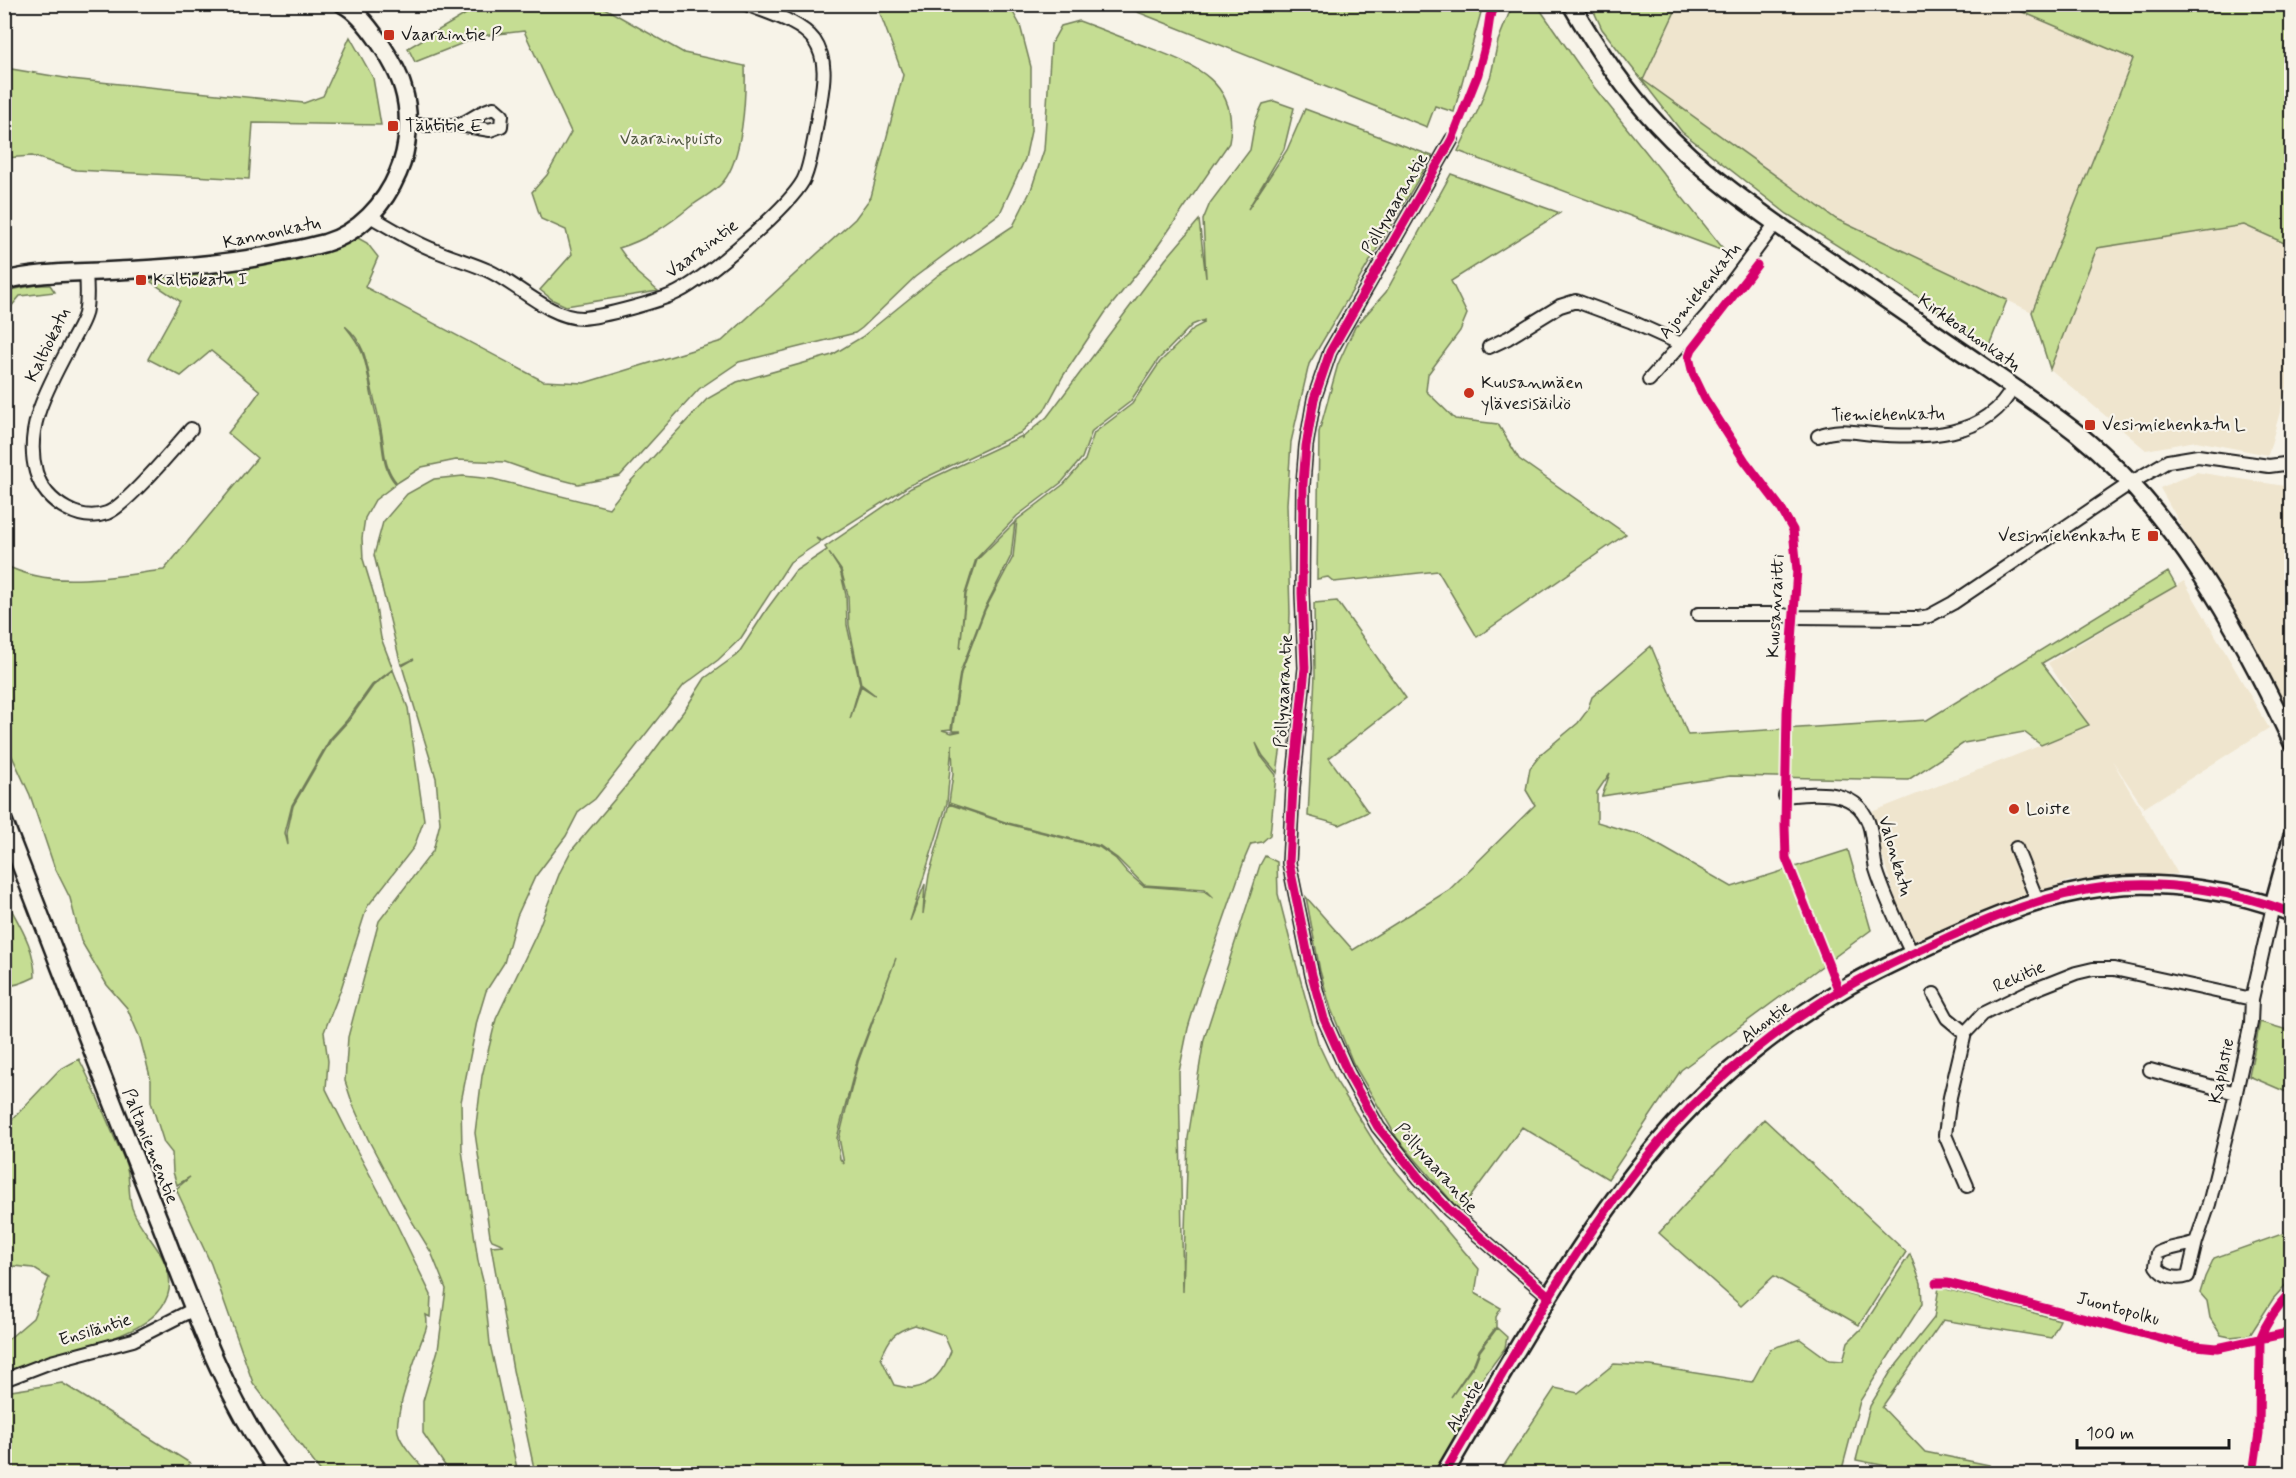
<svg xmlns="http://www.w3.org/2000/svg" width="2296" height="1478" viewBox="0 0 2296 1478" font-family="Mynerve,sans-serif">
<rect width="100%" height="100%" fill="#f7f3e8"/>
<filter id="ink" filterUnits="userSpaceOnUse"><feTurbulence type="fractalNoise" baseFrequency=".0167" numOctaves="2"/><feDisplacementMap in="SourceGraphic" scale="12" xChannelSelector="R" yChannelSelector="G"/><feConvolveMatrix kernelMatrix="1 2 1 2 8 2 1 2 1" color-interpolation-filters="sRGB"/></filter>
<g filter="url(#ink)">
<path fill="#efe5ce" d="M1678,4L2006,5L2133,59L2032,312L1836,219L1643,80Z
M2244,225L2291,246V372L2268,455L2196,441L2146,450L2050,369L2097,248Z
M2196,472L2291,487V720L2160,488Z
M2184,581L2269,728L2144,808L2112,760L2178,874L2069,881L1909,942L1869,813L2090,726L2048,663Z"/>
<path fill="#c5dd93" stroke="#707c58" stroke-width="1.5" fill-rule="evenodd" d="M483,4L599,5L684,53L745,66C746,97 743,158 723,182C715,192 700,199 690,207C668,225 646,240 619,248L637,273L658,291L566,306L553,300L540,290L572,254L566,230L541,219L532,192L547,175L571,132L524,31L481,36L415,62L408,48Z
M1520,4L1537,5L1594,87L1726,252L1458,151L1478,110L1491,75L1498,41L1510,11Z
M877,5H1009L1020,25L1031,67V131L1025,159L1000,213L915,277L862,328L855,333L739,362L699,389L620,476L578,484L539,474L505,462L456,460L422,467L397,483C384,468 385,453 382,435C380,421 376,407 373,394C367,368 367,344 345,326C364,349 365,358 370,386C372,401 377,416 380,432C384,452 382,468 396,484L375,500L365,518L362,538L363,559L374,595L381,638L393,669L372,685L347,720L330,739L292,805L285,833L288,845L287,833L293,806L331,740L349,720L373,686L393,670L408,708L424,820L414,847L367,907L341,989L324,1032L328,1061L326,1089L356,1149L397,1225L431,1295L430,1317L426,1315C429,1328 424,1333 420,1345C414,1363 394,1415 398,1432C401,1445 419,1463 428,1473H322L253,1383L211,1264L176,1189L190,1177L177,1185L173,1172L172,1153L164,1143L151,1102V1080L140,1038L127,1008L107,985L81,941L70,898L54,866L30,795L5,741V565C53,590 113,576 164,570L257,458L228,433C239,419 250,406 260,391L211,351L181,376L148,359L180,301L151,282L156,277L216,272L275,262L358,238L367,243L378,257L365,287L543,381L584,383L722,341L855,219L871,197L903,75Z
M1120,5H1483L1454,112L1435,106L1427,127Z
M1591,5H1678L1643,80L1836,219L2007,300L1988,348L1919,297L1787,214L1682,132L1602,29Z
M2006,5H2291V246L2244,225L2097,248L2050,369L2032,312L2133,59Z
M1079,21C1101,29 1123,38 1145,46C1192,64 1241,81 1229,143L1151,256L1105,313L1063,376L1044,411L1020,433L910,485L822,541L816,538L820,542L790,562L741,638L718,660L684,685L595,799L579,811L566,836L535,877L517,916L504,963L486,991L477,1021L461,1102L462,1150L478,1261L484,1285L490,1344L518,1473H450L423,1433V1401L438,1350L446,1289L431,1252L410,1218L368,1139L353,1105L345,1081L348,1037L379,921L433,851L440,823L436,778L402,666L414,659L401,665L374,555L383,522L407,494L434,479L463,476L493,479L609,508L629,483L707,399L737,382L832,355L862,337L937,276L1013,226L1031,190L1044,150L1051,44L1061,26Z
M350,37L373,78L381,125L253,123L249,179L76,170L32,156L5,158V68L71,79L304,103L323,96Z
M1274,101L1294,108L1284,149L1248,209L1287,150L1305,109L1432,156L1309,364L1291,442L1287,504L1290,613L1287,706L1277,773L1263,756L1256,743L1261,756L1276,775L1270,835L1262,842L1251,844L1245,858L1200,988L1188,1028L1179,1072L1183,1292L1188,1138L1204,1039L1260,865L1265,856L1277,862L1278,894L1295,960L1318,1043L1336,1081L1381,1153L1479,1269L1475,1293L1501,1308L1496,1317V1327L1479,1350L1474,1363L1451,1397L1475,1364L1480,1351L1497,1328L1507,1337L1505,1348L1471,1394L1464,1412L1463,1427L1436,1473H535L513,1370L491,1246L504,1245L492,1240L490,1236L475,1133L482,1076L496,1019L536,935L560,872L571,851L642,767L686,708L705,678L738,654L767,609L795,571L827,550L825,547L911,488L1022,436V438L1047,417L1165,260L1199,220L1206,278L1203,220L1210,203L1250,150L1255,121L1263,104ZM1204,320V323L1194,328L1160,362L1132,404L1094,433L1085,460L1064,484L1017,520L1013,557L985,610L961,673L952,731H961L952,733L942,730L951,729L960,673L984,610L1011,556L1015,522L977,560L966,594L960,649L965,594L976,559L1017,516L1062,482L1082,458L1092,431L1130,402L1158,360L1192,325ZM829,553L841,570L848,595L849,625L861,684L875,695L861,686L850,719L860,684L847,625L846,595L840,570ZM952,744L953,774L949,803L1008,823L1100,846L1117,858L1144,885L1205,889L1214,898L1204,891L1143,886L1127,872L1116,859L1099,847L1008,824L949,804L929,875L923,914L925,884L910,921L947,803ZM896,958L858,1062L839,1138L844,1164L840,1159L837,1138L857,1061ZM915,1325L944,1335L951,1351C945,1368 934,1385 914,1388C908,1389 900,1386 894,1385L881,1358C890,1337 893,1332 915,1325Z
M1451,174L1560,213L1451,281L1467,314L1460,331L1428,374L1426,391L1455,419L1498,424L1519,459L1626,534L1477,637L1438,571L1334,582L1328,577L1317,579L1319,432L1338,364L1355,327L1386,292Z
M37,285H50L55,292L20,296L5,314V291Z
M2168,572L2176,586L2042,663L2089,725L2041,745L2024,732L1964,743L1908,780L1730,776L1602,796L1610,773L1597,792V822L1643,836L1732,887L1848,850L1871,930L1681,1070L1608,1179L1522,1127L1460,1211L1397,1138L1353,1063L1331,1009L1320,971L1306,897L1353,950L1449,890L1535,805L1526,790L1530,768L1542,753L1578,723L1587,711L1592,697L1651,646L1688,735L1927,720Z
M1337,601L1406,698L1329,758L1368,812L1340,825L1308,816L1315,675L1314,603Z
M11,909C23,931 35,951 35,977C25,982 16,986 5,986L4,915Z
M2260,1022L2291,1031V1094L2249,1076Z
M79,1059C92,1083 102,1109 113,1134C117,1145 124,1156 127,1168C130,1181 128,1194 132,1208C141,1233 164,1249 169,1276C178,1330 88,1345 51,1356C35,1361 20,1368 5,1374V1342L33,1318L49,1278L33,1268L14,1266L5,1287V1127L59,1070Z
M1764,1119L1906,1252L1859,1325L1774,1276L1741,1306L1659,1233Z
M2291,1223V1279L2273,1299L2250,1335L2230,1337L2221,1335L2210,1318L2207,1301L2200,1293L2205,1277L2214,1258L2285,1233Z
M1910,1254L1921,1283L1922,1304L1860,1401L1841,1473H1499L1555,1388L1578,1393L1614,1364L1651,1366L1752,1382L1770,1349L1800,1339L1829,1360L1843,1361L1848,1342L1862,1328Z
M1939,1287L2060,1320L2051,1338L1943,1320L1882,1407L1925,1452L1989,1465L1996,1473H1922L1856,1460L1870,1406L1890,1373L1934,1318Z
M62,1383L190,1463L184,1473H5V1392Z"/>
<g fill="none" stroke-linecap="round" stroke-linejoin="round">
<g stroke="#1c1c1c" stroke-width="16">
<path id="street" d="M407,125H459L490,130L501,126L502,115L494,108C482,110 471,120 459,125
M1452,139L1330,352L1314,399L1306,446L1303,484L1302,593L1305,668L1293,787L1289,863L1312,975L1324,1019L1348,1073L1378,1127L1419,1178L1449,1210L1550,1297
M370,216C391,228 411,241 434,250C452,258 472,263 489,271C517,284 550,318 582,318C601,317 661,301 678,292C707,277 787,209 803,181C811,166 816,129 819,110C823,86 829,62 814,40C800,21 767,13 746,4
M86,273C87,286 88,300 85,314C82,324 76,333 71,343C51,383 23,425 36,472C41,489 52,501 67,509C80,516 93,518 107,513C126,506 175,447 191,429
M1489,347L1508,338L1560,306L1576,301L1630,321L1681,344
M1649,380L1708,314L1776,223
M1818,436C1839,428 1852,432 1873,434C1923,438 1987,439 2013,387
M1698,614H1778L1793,617L1918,618L1929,616L1953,603L2129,484L2168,461L2198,456L2269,466L2292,463
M1785,796C1817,793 1860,787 1870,828C1873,841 1873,855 1876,869C1885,898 1899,926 1912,954
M2016,848L2038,902
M1934,994L1947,1018L1965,1033
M2150,1070L2236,1093
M1967,1186L1945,1135L1950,1097L1965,1033L1983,1014L2028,992L2076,973L2093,969H2114L2252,999
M2196,1242C2183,1247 2170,1247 2158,1253L2156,1266C2163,1277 2177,1280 2188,1276L2196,1242L2209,1204L2231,1115L2251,1023L2252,999L2273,906
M4,1380L51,1362L133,1340L194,1309"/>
</g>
<g stroke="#1c1c1c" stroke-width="21">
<path id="secondary" d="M1571,4C1595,46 1624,89 1657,124C1703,174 1761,213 1817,252C1870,288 1922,324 1974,360C2008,384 2044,407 2077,433C2175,512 2239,629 2292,742
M4,281C38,272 75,273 109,271C167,268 224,265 280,253C295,250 310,247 325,243C359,233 385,204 398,173C409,148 411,114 403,88C396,64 365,15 343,4
M4,822C56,955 106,1088 159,1220C193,1307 224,1398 280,1474
M2273,906L2292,837
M1444,1474C1514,1355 1582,1228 1674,1125C1719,1076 1780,1026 1838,992C1871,972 1907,956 1942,940C1995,916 2048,894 2106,887C2164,880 2237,891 2292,913"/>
</g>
<use href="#street" stroke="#f7f3e8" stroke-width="12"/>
<use href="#secondary" stroke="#f7f3e8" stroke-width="16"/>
<g stroke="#f7f3e8" stroke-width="13">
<path id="cycleway" d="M1497,4L1490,16L1486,43L1478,74L1452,139L1330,352L1314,399L1306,446L1303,484L1302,593L1305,668L1293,787L1289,863L1312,975L1324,1019L1348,1073L1378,1127L1419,1178L1449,1210L1550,1297
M1757,265L1692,349L1689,357L1693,374L1705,399L1745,461L1780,507L1793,530L1797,570L1787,712L1785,825L1786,858L1839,991
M1936,1283H1948L2186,1345L2217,1348L2292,1332
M1444,1474C1514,1355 1582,1228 1674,1125C1719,1076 1780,1026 1838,992C1871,972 1907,956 1942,940C1995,916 2048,894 2106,887C2164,880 2237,891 2292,913
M2253,1474L2259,1433L2260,1339C2267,1320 2278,1305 2292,1290"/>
</g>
<use href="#cycleway" stroke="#d6006c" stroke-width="9"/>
</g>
</g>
<g fill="#c8321e" stroke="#f7f3e8" stroke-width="2">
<rect x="383" y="29" width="12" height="12" rx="3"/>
<rect x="387" y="120" width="12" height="12" rx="3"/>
<rect x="135" y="274" width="12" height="12" rx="3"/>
<circle cx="1469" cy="393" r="6"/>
<rect x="2084" y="419" width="12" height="12" rx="3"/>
<rect x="2147" y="530" width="12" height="12" rx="3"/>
<circle cx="2014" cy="809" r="6"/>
</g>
<g text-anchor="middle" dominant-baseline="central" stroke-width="4.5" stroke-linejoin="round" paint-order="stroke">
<g font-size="18" fill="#1c1c1c" stroke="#f7f3e8" text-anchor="start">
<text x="401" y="35">Vaaraintie P</text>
<text x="405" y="126">Tähtitie E</text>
<text x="153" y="280">Kaltiokatu I</text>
<text x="1481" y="383">Kuusanmäen<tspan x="1481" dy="21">ylävesisäiliö</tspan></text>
<text x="2102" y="425">Vesimiehenkatu L</text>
<text x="2141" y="536" text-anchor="end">Vesimiehenkatu E</text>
<text x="2026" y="809">Loiste</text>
</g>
<g font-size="18" fill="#4f5640" stroke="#f7f3e8">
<text x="671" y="139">Vaarainpuisto</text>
</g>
<g font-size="18" fill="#1c1c1c" stroke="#f7f3e8">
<text transform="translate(1395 204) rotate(-60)">Pöllyvaarantie</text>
<text transform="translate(272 233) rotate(-12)">Kannonkatu</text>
<text transform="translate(702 249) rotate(-37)">Vaaraintie</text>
<text transform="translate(1700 291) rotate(-51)">Ajomiehenkatu</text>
<text transform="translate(1969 333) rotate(35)">Kirkkoahonkatu</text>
<text transform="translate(48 345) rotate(-64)">Kaltiokatu</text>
<text transform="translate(1888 415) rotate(-1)">Tiemiehenkatu</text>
<text transform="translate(1776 606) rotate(-87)">Kuusanraitti</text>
<text transform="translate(1284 691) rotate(-87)">Pöllyvaarantie</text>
<text transform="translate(1895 856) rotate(74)">Valonkatu</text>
<text transform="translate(2019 977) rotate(-24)">Rekitie</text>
<text transform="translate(1766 1022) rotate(-37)">Ahontie</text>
<text transform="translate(2222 1071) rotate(-78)">Kaplastie</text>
<text transform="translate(150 1146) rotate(68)">Paltaniementie</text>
<text transform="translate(1436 1168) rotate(48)">Pöllyvaarantie</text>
<text transform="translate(2118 1309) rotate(15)">Juontopolku</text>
<text transform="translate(95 1330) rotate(-17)">Ensiläntie</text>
<text transform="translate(1465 1406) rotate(-60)">Ahontie</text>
</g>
</g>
<rect width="2296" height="1478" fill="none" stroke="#f7f3e8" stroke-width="24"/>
<rect x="12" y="12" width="2272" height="1454" fill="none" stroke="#1c1c1c" stroke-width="2" filter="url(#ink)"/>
<path d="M2077 1439v9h152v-9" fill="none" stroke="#1c1c1c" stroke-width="3"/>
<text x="2086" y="1439" font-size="18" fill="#1c1c1c" stroke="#f7f3e8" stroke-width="4.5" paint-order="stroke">100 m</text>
</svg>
